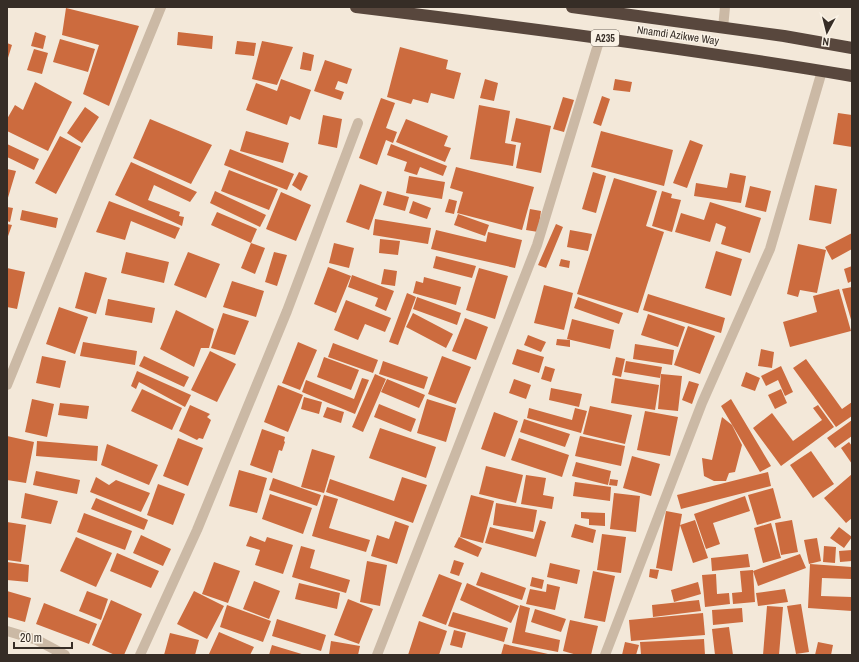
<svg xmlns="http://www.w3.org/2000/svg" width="859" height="662" viewBox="0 0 859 662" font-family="'Archivo Narrow',sans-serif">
<rect width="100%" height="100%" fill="#f3e8d9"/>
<path fill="#cc6b3e" d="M66,8L139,26L109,106L83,94L99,45L62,35Z
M35,32L46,36L43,49L31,46Z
M178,32L213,36L212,49L177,45Z
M60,39L95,49L88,72L53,62Z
M237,41L256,43L254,56L235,54Z
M262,41L293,47L277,85L252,79Z
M7,43L12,45L7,61Z
M400,47L448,60L446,69L461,73L454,99L431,93L428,103L413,99L411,104L387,97Z
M34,49L48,53L42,74L27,70Z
M303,52L314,55L311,71L300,69Z
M325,60L352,69L347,84L338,81L335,89L344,92L341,100L314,91Z
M281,79L311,90L300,120L290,116L287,125L246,110L256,83L277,91Z
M485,79L498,83L494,101L480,98Z
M615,79L632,82L630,92L613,90Z
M35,82L72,102L48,151L7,131V119L15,105L23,110Z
M602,96L610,99L601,126L593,123Z
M563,97L574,100L564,132L553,129Z
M381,98L395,103L386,128L397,132L393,143L386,140L377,165L359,158Z
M479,105L510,111L505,143L516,145L513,166L470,159Z
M85,107L99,117L82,143L67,133Z
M838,113L852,115V147L833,144Z
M323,115L342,119L337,148L318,144Z
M516,118L551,126L541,173L516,168L521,143L511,141Z
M150,119L212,145L191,184L133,158Z
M406,119L448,136L444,146L451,148L445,162L396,142Z
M246,131L289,143L283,163L240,151Z
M601,131L673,150L664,186L591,167Z
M60,136L81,147L56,194L35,183Z
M690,140L703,145L687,188L673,183Z
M7,144L39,159L34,170L7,157Z
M391,144L447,166L443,176L420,167L417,175L404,171L407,162L387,155Z
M230,149L294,174L287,190L224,165Z
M131,162L197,192L190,202L154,185L148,200L180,212L179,216L184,217L182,226L115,195Z
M456,167L534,187L522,230L457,213L463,192L450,188Z
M7,169L16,171L7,201Z
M229,170L278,189L269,210L221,191Z
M299,172L308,176L301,191L292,185Z
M593,172L606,176L596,213L582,209Z
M730,173L746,176L741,203L694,196L696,183L727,188Z
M409,176L445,182L442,199L406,193Z
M614,178L657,191L646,226L664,232L638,313L577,294Z
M360,184L382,192L369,230L346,222Z
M815,185L837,189L831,224L809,220Z
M750,186L771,191L766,212L745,207Z
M215,191L266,215L260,227L210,203Z
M387,191L409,197L405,211L383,205Z
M662,191L672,194L671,198L681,200L672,232L652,226Z
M281,192L311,205L296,241L266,229Z
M449,199L457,201L454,214L445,212Z
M109,201L180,228L175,239L131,221L125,240L96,232Z
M413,201L431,208L427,219L409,213Z
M710,202L761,218L750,253L721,244L726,227L716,223L710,242L675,232L681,213L704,220Z
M7,207L13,208L10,222L7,221Z
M530,209L541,211L538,232L526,230Z
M22,210L58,218L56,228L20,220Z
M217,212L257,229L251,243L211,225Z
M458,214L489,225L485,236L454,225Z
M375,219L431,228L428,244L373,235Z
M7,224L12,225L7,239Z
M556,224L563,227L546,268L538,265Z
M436,230L486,242L488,232L522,240L515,268L431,249Z
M570,230L592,234L588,251L567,247Z
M852,233V249L832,260L825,247Z
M380,239L400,241L398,255L379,253Z
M251,243L265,248L255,274L241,268Z
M334,243L354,248L349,268L329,263Z
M798,244L826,250L817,293L800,290L798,297L787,294Z
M716,251L742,259L731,296L705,288Z
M126,252L169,262L164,283L121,273Z
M188,252L220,264L206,298L174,285Z
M274,252L287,255L277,286L265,282Z
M436,256L476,266L472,278L433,268Z
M561,259L570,261L569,268L559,266Z
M852,266V281L848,283L844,269Z
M328,267L351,276L336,313L314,304Z
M7,268L25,272L17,309L7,307Z
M479,268L508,276L495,319L466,310Z
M384,269L397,271L395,286L381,284Z
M85,272L107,278L96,314L75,308Z
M352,275L394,291L386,311L375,306L378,298L348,287Z
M424,277L461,287L456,305L413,293L416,281L423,283Z
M232,281L264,291L256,317L223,307Z
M544,285L573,293L564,330L534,323Z
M852,287V323L842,289Z
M839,289L851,331L790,347L783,322L817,312L813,296Z
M407,293L416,297L398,345L389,342Z
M648,294L725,318L721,333L643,310Z
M417,297L461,313L457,325L413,309Z
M578,297L623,313L619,324L574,308Z
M108,299L155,308L152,323L105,315Z
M346,300L391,318L385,332L365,324L358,340L334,330Z
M59,307L88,317L75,354L46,344Z
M176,310L214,329L209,348H201L194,367L160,349Z
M223,313L249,321L235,355L211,348Z
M413,313L453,334L446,348L406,327Z
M648,314L685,327L678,347L641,335Z
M465,318L488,327L476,360L452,351Z
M572,319L614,330L610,349L567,339Z
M688,326L715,336L700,374L674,365Z
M528,335L546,342L541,352L524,345Z
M557,339L570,340V347L556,345Z
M83,342L137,351L135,365L80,356Z
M298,342L317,350L300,390L282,383Z
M333,343L378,360L373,373L328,357Z
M635,344L674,350L672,365L633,359Z
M517,349L544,357L539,373L512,364Z
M761,349L774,352L772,368L758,366Z
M210,351L236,364L217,402L191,390Z
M42,356L66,361L60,388L36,383Z
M144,356L189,377L184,387L139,366Z
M442,356L471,367L456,404L428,394Z
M324,357L359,370L351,390L317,377Z
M616,357L625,359L621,377L612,375Z
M806,359L842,409L852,402V416L836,427L793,368Z
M383,361L428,377L424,389L379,374Z
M626,361L662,367L660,378L624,372Z
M545,366L555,369L551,382L541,379Z
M781,366L793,392L785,396L778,380L766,386L761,376Z
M137,371L191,395L185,407L139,382L136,389L131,386Z
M746,372L760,378L755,391L741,386Z
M375,374L386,379L363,432L352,427Z
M661,374L682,376L678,411L658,409Z
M362,378L369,380L355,414L302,392L306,380L354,399Z
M615,378L659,385L655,410L611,403Z
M387,379L425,395L419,408L381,392Z
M514,379L531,385L526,399L509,393Z
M689,381L699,384L692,404L682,400Z
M278,385L303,395L288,432L264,422Z
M551,388L582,394L579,407L549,400Z
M142,389L182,408L172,430L131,411Z
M781,389L787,403L775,409L768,395Z
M304,397L322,402L319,414L301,409Z
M32,399L54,404L47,437L25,432Z
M427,399L456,408L446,442L417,433Z
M731,399L771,466L760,472L721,406Z
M60,403L89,406L87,419L58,415Z
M379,404L416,419L411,432L374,417Z
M190,405L210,414L207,417L211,420L203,439L199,438L197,440L179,431Z
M818,405L834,427L781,466L753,428L772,413L793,441L822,420L813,408Z
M590,406L632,415L625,444L583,434Z
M327,407L344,412L341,423L323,417Z
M529,408L572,420L575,408L587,411L581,433L527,418Z
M645,411L678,417L670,456L637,450Z
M494,412L518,421L505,457L481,449Z
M722,417L732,425L742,445L735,472L729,473L726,481H714L704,476L702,458L712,460Z
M524,419L570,434L565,447L520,432Z
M852,420V436L835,448L827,438Z
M380,428L436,447L426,478L369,458Z
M262,429L285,437L284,441L285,442L282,451L279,450L272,473L250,465Z
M7,436L34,442L26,483L7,480Z
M580,436L625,446L621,466L575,456Z
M178,438L203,448L188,486L163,476Z
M519,438L569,455L562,477L511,460Z
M37,441L98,446L97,461L36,456Z
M849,442L852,446V464L841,448Z
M107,444L158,465L149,485L101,465Z
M312,449L335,456L324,493L301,487Z
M811,451L834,484L813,498L790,465Z
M632,456L660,464L651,496L623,488Z
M576,462L611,471L608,485L572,476Z
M486,466L523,475L516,503L479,494Z
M239,470L267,478L257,513L229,506Z
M36,471L80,480L77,494L33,485Z
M768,472L771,486L681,509L677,495Z
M852,474V518L846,523L824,498Z
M526,475L546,478L543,495L554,497L552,509L521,504Z
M96,477L109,485L116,480L150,493L141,512L90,492Z
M402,477L427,485L413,523L326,492L330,479L394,501Z
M273,478L321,495L317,506L269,490Z
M610,479L618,480L617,486L609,485Z
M575,482L611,487L610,501L573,496Z
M158,484L185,494L173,525L147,515Z
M773,488L781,518L757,525L748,495Z
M25,493L58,501L51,524L21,518Z
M614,493L640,496L636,532L610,529Z
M270,494L312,508L303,534L262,519Z
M324,495L338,499L329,528L370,540L366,552L312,536Z
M471,495L494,501L483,543L460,537Z
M745,496L750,511L713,523L720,544L706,549L694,514Z
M96,498L148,520L144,530L91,509Z
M496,503L537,510L533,532L493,525Z
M666,511L682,514L672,571L656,568Z
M581,512L605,513V526L589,525V519L581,518Z
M84,513L132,531L125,550L77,532Z
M540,520L546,522L536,557L485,543L490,527L534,539Z
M695,520L708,558L693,563L680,525Z
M792,520L798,552L781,555L775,523Z
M395,521L409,526L397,564L371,556L377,535L389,539Z
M7,522L26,525L21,562L7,560Z
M771,523L781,558L763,563L754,528Z
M575,524L596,530L593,543L571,537Z
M839,527L852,537L844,548L830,538Z
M602,534L626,537L621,573L597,570Z
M141,535L171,549L163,566L133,553Z
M250,536L265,542L267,537L293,545L283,574L255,565L260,550L246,546Z
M76,537L112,553L96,587L60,571Z
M459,537L482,548L478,557L454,547Z
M817,538L821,561L809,564L804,540Z
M301,546L315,550L310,568L350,580L346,593L292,577Z
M824,546L836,547L835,563L823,562Z
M852,550V561L840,562L839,551Z
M117,553L159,571L151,588L110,571Z
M748,554L750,567L712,571L711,558Z
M800,554L806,568L758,586L753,571L755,602L733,604L732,593L742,592L740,571L753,570V571Z
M454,560L464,563L459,576L450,573Z
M367,561L387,565L380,606L360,602Z
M7,562L29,565L28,582L7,580Z
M214,562L240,571L228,603L202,594Z
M550,563L580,570L577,584L547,577Z
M810,564L852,567V579L822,578L821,596L852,597V611L808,608Z
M650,569L659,570L657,579L649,577Z
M593,571L615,576L605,622L584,618Z
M481,572L526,588L522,600L476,585Z
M439,574L462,583L446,625L422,616Z
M716,574L717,594L729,593L730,604L705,607L702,575Z
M532,577L544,580L542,589L530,586Z
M254,581L280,591L269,619L243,609Z
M698,582L701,594L674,602L671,590Z
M299,583L340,593L337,609L295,599Z
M467,583L519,606L511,623L460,600Z
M547,584L560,587L555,610L526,604L530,589L546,592Z
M785,589L788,602L758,606L756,593Z
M7,591L31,598L25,622L7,617Z
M87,591L108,599L101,620L79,611Z
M194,591L224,606L207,639L177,624Z
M348,599L373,609L359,644L334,635Z
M111,600L142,614L124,655H115L92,645Z
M699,600L701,611L653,617L652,605Z
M44,603L97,624L89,644L36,624Z
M801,604L809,652L796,654L787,606Z
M227,605L271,621L263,642L220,627Z
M520,605L530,608L525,632L560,640L558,652L512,643Z
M767,606L783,607L779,655H763Z
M742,608L743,622L713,625L712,610Z
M535,609L566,619L561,632L531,622Z
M453,612L508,628L504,642L448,626Z
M703,613L705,635L631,641L629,620Z
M277,619L326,635L321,651L272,636Z
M570,620L598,626L591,655H577L563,651Z
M419,621L447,631L439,655H408Z
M729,627L733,655H715L712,629Z
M454,630L466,633L462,648L450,645Z
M219,632L254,647L250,655L209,654Z
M170,633L199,640L195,655H164Z
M704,639L705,655H641L640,642Z
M331,641L360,646L358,655H329Z
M625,642L639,645L636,655H622Z
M818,642L833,645L831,655H815Z
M504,644L548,654V655H501Z
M272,645L305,655H269Z"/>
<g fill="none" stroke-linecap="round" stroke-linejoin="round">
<path stroke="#cbb9a5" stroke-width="10" d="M723,28L725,7
M7,385L161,7
M7,631L37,640L65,655
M140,655L197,530L287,311L358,123
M377,655L537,245L600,38
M605,655L702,403L770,249L822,71"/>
<path stroke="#58473d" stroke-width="12" d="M356,7C522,27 687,48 852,76
M572,7L784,36L852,48"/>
</g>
<g text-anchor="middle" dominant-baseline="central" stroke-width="3" stroke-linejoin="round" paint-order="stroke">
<rect fill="#faf2e6" stroke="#716860" stroke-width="1" x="591" y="30" width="28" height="16" rx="3"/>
<g font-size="10" font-weight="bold" fill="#362d26">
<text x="605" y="38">A235</text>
</g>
<g font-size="11" fill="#362d26" stroke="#faf2e6">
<text transform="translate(678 35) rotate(8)">Nnamdi Azikwe Way</text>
</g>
</g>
<rect width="859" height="662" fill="none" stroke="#362d26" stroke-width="16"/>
<g transform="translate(827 32) rotate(187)" stroke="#faf2e6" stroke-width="3" paint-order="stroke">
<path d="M0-3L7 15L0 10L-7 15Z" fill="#362d26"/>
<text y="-6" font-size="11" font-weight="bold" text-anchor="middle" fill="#362d26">N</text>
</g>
<path d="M14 642v6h58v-6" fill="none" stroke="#362d26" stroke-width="2"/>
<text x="20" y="642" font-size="12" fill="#362d26" stroke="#faf2e6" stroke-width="3" paint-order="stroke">20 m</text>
</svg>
